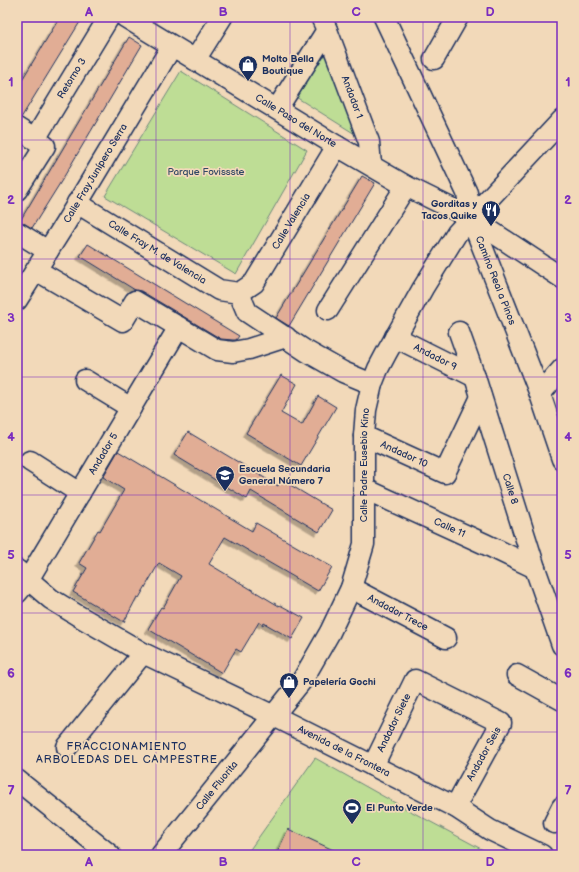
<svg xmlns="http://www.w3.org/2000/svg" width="579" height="872" viewBox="0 0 579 872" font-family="'Balsamiq Sans',sans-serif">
<defs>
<filter id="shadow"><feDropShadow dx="-3.5" dy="3.5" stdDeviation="0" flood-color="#0004"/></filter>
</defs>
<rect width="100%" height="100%" fill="#f2d9b9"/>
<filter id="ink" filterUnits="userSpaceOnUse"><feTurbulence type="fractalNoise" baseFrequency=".025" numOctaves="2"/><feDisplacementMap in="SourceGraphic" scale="8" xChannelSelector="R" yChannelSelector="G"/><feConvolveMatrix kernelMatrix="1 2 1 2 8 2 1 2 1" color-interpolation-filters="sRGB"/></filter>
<g filter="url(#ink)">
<path fill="#bedd95" stroke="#6c867a" d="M326,40L363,139L291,94Z
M181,71L307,150L236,274L105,196Z
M315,758L388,799L485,851L483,855H246Z"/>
<path fill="#e1ad95" stroke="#1b2f5e" filter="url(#shadow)" d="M60,17H83L21,118L17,117V88Z
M129,37L142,45L62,180L32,228L20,221Z
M362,176L375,183L289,326L276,318Z
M88,244L239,336L236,340H233L221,339L141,291L135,290L80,256Z
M281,375L297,384L281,413L302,425L318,396L336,407L301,466L246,433Z
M188,432L278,486L282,480L332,510L319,532L251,491L247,499L174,455Z
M118,451L252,531L256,523L332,567L318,591L225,537L209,564L279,606L280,605L304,618L292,639L264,623L263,625L259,622L241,652L236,649L222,673L148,629L161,607L163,608L181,576L159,563L139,598L137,597L124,622L73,592L87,568L79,563L98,530L100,531L124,490L103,477Z
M288,829L344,855H276Z"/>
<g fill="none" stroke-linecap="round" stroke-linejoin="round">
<g stroke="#1b2f5e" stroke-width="23">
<g id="minor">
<path id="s1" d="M125,17L337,146L406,186L471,218L562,278"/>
<path id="s2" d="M321,17L327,30L369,142L371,165"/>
<path id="s3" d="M384,17L467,193L471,218L540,394L562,459"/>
<path d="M434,59L458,17"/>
<path d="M195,60L222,17"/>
<path d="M277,109L327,30"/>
<path d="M17,128L45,146L17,190"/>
<path id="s4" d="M35,139L109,17"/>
<path id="s5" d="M77,203L219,290L239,293"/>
<path d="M17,232L48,251"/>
<path d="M36,270L123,321L135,301L217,350L233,352L249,349L286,337"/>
<path id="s6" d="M239,293L254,283L337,146"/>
<path d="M239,293L247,312L306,351L343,372L372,384"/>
<path id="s7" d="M17,300L65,224L172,46"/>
<path d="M328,310L406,186"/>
<path id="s8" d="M459,332L475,377L535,568L562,645"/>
<path id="s9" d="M395,337L475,377"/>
<path d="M85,380L131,408"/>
<path d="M540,394L562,369"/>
<path id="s10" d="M364,436L445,473L481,397"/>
<path d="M30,461L80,493"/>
<path id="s11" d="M365,489L485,544L535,568"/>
<path id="s12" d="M17,570L51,599L77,615L143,653L274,716L455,807L490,830L542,855"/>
<path id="s13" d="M351,588L446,638"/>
<path id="s14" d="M17,593L28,580L179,327"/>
<path d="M517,675L562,700"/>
<path d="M67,747L143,653"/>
<path id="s15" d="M373,766L415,680L501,723L455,807"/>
<path d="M17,780L110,855"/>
<path d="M554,823L562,807"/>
<path id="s16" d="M161,855L303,679L330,632L351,588L364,544V436L366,410L372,384L378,369L387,352L423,288L457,233L562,120"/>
</g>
</g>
<use href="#minor" stroke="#f2d9b9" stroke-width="20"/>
</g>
</g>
<path fill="none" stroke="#7b2cbf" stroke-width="1" stroke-opacity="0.55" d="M156,17V855M290,17V855M423,17V855M17,140H562M17,259H562M17,377H562M17,495H562M17,613H562M17,732H562"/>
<defs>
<g id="shop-pin" transform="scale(1)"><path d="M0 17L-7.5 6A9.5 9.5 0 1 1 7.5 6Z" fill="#1b2f5e" stroke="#f2d9b9"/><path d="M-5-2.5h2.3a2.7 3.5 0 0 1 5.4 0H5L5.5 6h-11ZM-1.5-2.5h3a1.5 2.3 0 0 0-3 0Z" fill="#fff"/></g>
<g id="restaurant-pin" transform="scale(1)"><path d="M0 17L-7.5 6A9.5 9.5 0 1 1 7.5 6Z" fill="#1b2f5e" stroke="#f2d9b9"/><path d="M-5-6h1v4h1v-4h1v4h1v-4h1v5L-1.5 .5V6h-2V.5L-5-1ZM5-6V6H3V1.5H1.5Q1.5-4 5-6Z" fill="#fff"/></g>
<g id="school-pin" transform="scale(1)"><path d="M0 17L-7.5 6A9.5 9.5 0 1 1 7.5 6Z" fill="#1b2f5e" stroke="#f2d9b9"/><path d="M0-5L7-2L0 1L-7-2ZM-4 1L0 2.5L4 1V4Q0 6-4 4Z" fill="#fff"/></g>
<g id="stadium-pin" transform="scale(1)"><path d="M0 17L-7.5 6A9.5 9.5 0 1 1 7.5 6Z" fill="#1b2f5e" stroke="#f2d9b9"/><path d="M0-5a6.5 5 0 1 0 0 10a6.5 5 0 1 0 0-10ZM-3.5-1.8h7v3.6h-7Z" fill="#fff"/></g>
</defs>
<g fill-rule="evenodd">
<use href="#shop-pin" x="248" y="65"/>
<use href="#restaurant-pin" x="491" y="210"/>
<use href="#school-pin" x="225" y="475"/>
<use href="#shop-pin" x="289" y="682"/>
<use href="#stadium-pin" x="352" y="808"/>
</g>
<g text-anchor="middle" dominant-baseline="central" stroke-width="3.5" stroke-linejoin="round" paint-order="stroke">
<g font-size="10" font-weight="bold" fill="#1b2f5e" stroke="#f2d9b9" text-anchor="start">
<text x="262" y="59">Molto Bella<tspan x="262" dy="12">Boutique</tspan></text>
<text x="477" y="204" text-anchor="end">Gorditas y<tspan x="477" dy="12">Tacos Quike</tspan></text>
<text x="239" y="469">Escuela Secundaria<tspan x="239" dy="12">General Número 7</tspan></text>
<text x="303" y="682">Papelería Gochi</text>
<text x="366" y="808">El Punto Verde</text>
</g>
<g font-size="10" fill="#1b2f5e" stroke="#f2d9b9">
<text stroke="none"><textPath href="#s4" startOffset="71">Retorno 3</textPath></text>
<text stroke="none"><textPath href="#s2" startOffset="86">Andador 1</textPath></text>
<text stroke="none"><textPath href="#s1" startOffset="200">Calle Paso del Norte</textPath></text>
<text stroke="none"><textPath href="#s7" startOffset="149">Calle Fray Junípero Serra</textPath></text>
<text stroke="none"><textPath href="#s6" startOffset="90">Calle Valencia</textPath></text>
<text stroke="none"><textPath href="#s5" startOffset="94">Calle Fray M. de Valencia</textPath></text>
<text stroke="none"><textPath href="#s3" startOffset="287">Camino Real a Pinos</textPath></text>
<text stroke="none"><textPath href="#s9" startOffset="45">Andador 9</textPath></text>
<text stroke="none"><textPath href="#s14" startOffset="164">Andador 5</textPath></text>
<text stroke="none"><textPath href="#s10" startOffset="44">Andador 10</textPath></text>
<text stroke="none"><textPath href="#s16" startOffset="454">Calle Padre Eusebio Kino</textPath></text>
<text stroke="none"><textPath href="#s8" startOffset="165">Calle 8</textPath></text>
<text stroke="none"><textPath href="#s11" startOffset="93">Calle 11</textPath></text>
<text stroke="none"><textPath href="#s13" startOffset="53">Andador Trece</textPath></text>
<text stroke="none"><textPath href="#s15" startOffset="48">Andador Siete</textPath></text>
<text stroke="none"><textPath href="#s12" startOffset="375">Avenida de la Frontera</textPath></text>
<text transform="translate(484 754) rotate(-61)">Andador Seis</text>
<text stroke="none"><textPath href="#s16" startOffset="89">Calle Fluorita</textPath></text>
</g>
<g font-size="10" fill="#334966" stroke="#f2d9b9">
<text x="206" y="172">Parque Fovissste</text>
</g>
<g font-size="11" letter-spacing="1" fill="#1b2f5e" stroke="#f2d9b9">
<text x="127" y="746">FRACCIONAMIENTO<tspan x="127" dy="13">ARBOLEDAS DEL CAMPESTRE</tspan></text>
</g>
</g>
<rect width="579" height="872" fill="none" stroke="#f2d9b9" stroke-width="44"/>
<rect x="22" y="22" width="535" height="828" fill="none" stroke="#7b2cbf" stroke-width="1.5"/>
<g font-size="13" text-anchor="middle" font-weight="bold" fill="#7b2cbf">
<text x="89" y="16">A</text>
<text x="223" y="16">B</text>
<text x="356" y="16">C</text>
<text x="490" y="16">D</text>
<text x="11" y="86">1</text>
<text x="568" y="86">1</text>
<text x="11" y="204">2</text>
<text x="568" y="204">2</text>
<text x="11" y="322">3</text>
<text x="568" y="322">3</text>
<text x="11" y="441">4</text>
<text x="568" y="441">4</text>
<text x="11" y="559">5</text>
<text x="568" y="559">5</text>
<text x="11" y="677">6</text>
<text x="568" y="677">6</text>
<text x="11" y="795">7</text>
<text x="568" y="795">7</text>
<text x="89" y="866">A</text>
<text x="223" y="866">B</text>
<text x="356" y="866">C</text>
<text x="490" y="866">D</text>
</g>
</svg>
